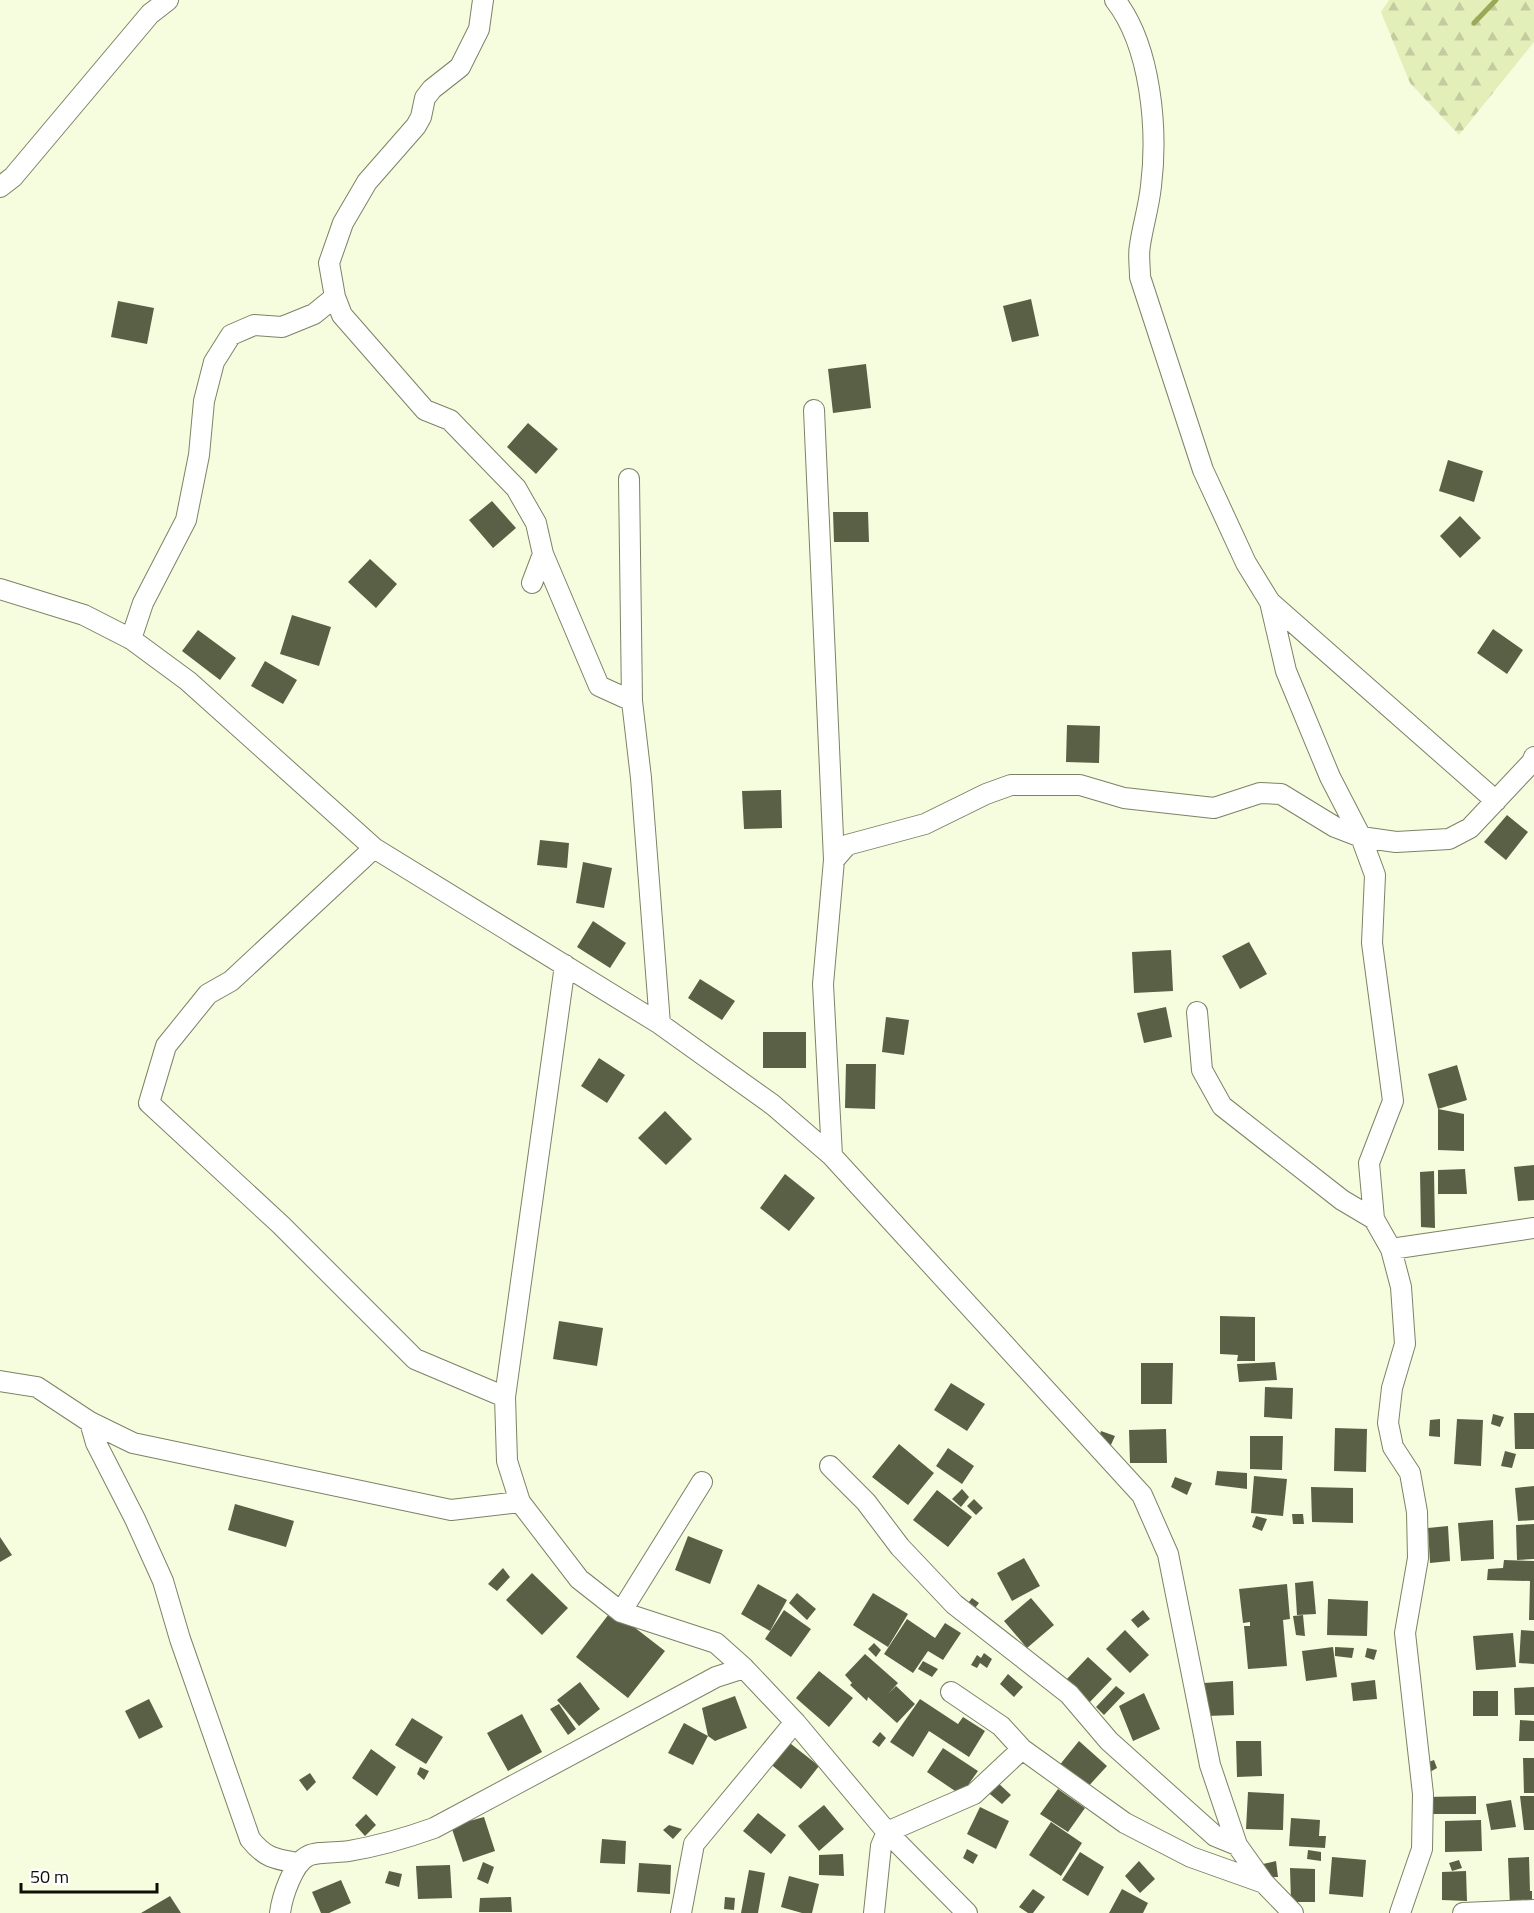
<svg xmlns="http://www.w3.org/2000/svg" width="1534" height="1913" viewBox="0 0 1534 1913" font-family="'Titillium Web',sans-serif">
<defs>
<pattern id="forest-firs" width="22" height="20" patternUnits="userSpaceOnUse" patternTransform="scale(1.5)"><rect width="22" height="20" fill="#e3efb9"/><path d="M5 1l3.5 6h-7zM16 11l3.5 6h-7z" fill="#c2cc9e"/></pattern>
</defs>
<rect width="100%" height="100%" fill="#f6fdde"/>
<path fill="url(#forest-firs)" d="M1389,0H1534V42L1459,135L1410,83L1381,12Z"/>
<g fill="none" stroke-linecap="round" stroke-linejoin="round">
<path stroke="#9aa958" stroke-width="5" d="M1474,23L1496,0"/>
</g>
<path fill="#5a6046" d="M1031,299L1039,336L1012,342L1003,306Z
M118,301L154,308L147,344L111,337Z
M866,364L871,408L833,413L828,369Z
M528,423L558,449L536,474L507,447Z
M1448,460L1483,471L1474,502L1439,491Z
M492,501L516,528L493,548L469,520Z
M833,512H868L869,542H834Z
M1460,516L1481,538L1460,558L1440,536Z
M370,559L397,584L376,608L348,582Z
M292,615L331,627L319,666L280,654Z
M1493,629L1523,650L1507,674L1477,653Z
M198,630L236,658L220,680L182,651Z
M265,661L297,680L283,704L251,686Z
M1067,725L1100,726L1099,763L1066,762Z
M781,790L782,828L744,829L742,791Z
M1507,815L1528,832L1506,860L1484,842Z
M540,840L569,843L567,868L537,865Z
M583,862L612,868L604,908L576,903Z
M593,921L626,943L610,968L577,947Z
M1249,942L1267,974L1240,989L1222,956Z
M1171,950L1173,991L1134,993L1132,952Z
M700,979L735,1001L722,1020L688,998Z
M1166,1007L1172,1037L1144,1043L1137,1013Z
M886,1017L909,1020L904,1055L882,1052Z
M763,1032H806V1068H763Z
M599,1058L625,1075L607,1103L581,1086Z
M846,1064H876L875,1109L845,1108Z
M1457,1065L1467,1100L1438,1109L1428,1074Z
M1438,1109L1464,1114V1151L1438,1150Z
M665,1111L692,1139L666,1165L638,1138Z
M1534,1165V1200L1518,1201L1514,1167Z
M1465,1169L1467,1194H1438V1170Z
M1434,1171L1435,1228L1421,1227L1420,1172Z
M785,1174L815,1198L789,1231L760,1208Z
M1220,1316L1255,1317V1361H1237L1238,1355L1220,1354Z
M559,1321L603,1328L597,1366L553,1359Z
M1275,1362L1277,1380L1239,1382L1237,1364Z
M1141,1363H1173L1172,1404H1141Z
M951,1383L985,1404L967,1431L934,1410Z
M1265,1387L1293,1388L1292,1419L1264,1417Z
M1514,1413H1534V1449H1515Z
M1493,1414L1504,1417L1500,1427L1491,1424Z
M1440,1419V1437L1429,1436L1430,1420Z
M1457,1419L1483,1420L1481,1466L1454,1464Z
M1335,1428L1367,1429L1366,1472L1334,1471Z
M1166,1429L1167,1463H1130L1129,1430Z
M1101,1431L1115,1436L1110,1447L1098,1441Z
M1250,1436H1283L1282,1470L1250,1469Z
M899,1444L934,1473L908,1505L872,1477Z
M948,1448L974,1466L962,1484L936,1466Z
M1505,1451L1516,1454L1512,1468L1501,1466Z
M1217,1471L1247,1473V1489L1215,1485Z
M1254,1476L1287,1479L1283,1516L1251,1513Z
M1175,1477L1192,1483L1187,1495L1171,1487Z
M1534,1486V1520L1518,1521L1515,1488Z
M1311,1487L1353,1488V1523L1312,1522Z
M962,1489L969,1497L961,1507L952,1499Z
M937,1490L972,1517L948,1547L913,1520Z
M974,1499L983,1508L976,1515L967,1506Z
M235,1504L294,1521L286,1547L228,1530Z
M1292,1514H1303L1304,1524H1293Z
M1256,1516L1267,1519L1262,1531L1252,1527Z
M1493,1520L1494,1559L1461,1561L1458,1523Z
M1534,1524V1559L1517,1560L1516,1525Z
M1448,1526L1450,1561L1430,1563L1428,1528Z
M688,1536L723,1550L710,1584L675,1570Z
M0,1537L12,1555L0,1562Z
M1024,1558L1040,1586L1012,1601L997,1573Z
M1504,1560L1534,1561V1620H1529L1530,1581L1487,1580L1488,1569L1503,1568Z
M503,1568L510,1577L497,1591L488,1584Z
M532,1573L568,1608L542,1635L506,1600Z
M1313,1581L1316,1614L1297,1615L1295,1583Z
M758,1584L787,1600L770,1631L741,1614Z
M1287,1584L1290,1619L1283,1620L1287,1666L1248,1669L1244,1626H1250V1622L1243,1623L1239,1589Z
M797,1593L816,1609L807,1620L789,1603Z
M873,1593L908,1614L888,1647L853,1625Z
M972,1598L979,1603L972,1612L965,1607Z
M1031,1598L1054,1625L1027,1648L1004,1621Z
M1328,1599L1368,1601L1367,1636L1327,1635Z
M612,1610L665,1651L628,1698L576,1657Z
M784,1610L811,1629L791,1657L765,1639Z
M1143,1610L1150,1619L1138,1628L1131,1620Z
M1303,1615L1305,1636L1296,1635L1293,1616Z
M907,1619L935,1638L945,1623L961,1633L943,1660L928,1651L913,1673L884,1654Z
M1125,1630L1149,1655L1130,1673L1106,1649Z
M1521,1630L1534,1631V1664L1519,1663Z
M1513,1633L1516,1667L1476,1670L1473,1636Z
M874,1643L881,1650L876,1657L868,1649Z
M1333,1647L1337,1677L1306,1681L1302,1651Z
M1335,1647L1354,1648L1352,1658L1335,1656Z
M1367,1648L1377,1650L1374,1660L1365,1657Z
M984,1653L992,1659L987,1668L980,1663L977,1668L971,1665L977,1655L981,1658Z
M865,1654L898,1683L888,1694L896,1686L915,1704L897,1723L878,1706L868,1697L867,1701L850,1685L852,1683L845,1675Z
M1088,1657L1112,1679L1087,1705L1064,1682Z
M923,1661L938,1669L932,1677L918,1669Z
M819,1671L853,1698L829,1727L796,1698Z
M1008,1674L1023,1687L1014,1697L1000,1684Z
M1375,1680L1377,1699L1353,1701L1351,1683Z
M1233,1681L1234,1715L1207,1716L1204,1683Z
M580,1682L600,1709L579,1726L557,1700Z
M1116,1686L1125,1693L1104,1715L1096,1707Z
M1534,1687V1715H1515L1514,1688Z
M1473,1691H1498V1716H1473Z
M1144,1693L1160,1729L1133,1741L1119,1706Z
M735,1696L747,1728L715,1741L708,1736L702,1708Z
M149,1699L163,1727L139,1739L125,1711Z
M920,1699L958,1724L963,1717L985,1731L969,1757L929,1731L913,1757L890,1742Z
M559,1704L576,1729L568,1735L550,1709Z
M522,1714L542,1752L508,1771L487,1733Z
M412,1718L443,1737L426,1764L395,1745Z
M1520,1720L1534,1721V1741H1519Z
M684,1723L708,1736L693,1765L668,1753Z
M880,1732L886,1738L879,1747L872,1742Z
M786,1740L819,1766L801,1789L768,1762Z
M1079,1741L1107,1766L1085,1790L1058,1767Z
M1236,1741H1261L1262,1776L1237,1777Z
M943,1748L978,1771L961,1795L927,1772Z
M371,1749L396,1767L377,1796L352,1778Z
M1523,1758H1534V1793H1524Z
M1434,1760L1437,1768L1430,1772L1426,1763Z
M420,1767L429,1771L424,1780L417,1774Z
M310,1773L316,1782L307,1791L299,1780Z
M996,1781L1011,1795L1002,1804L985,1790Z
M1058,1789L1085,1808L1068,1832L1040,1814Z
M1248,1792L1284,1794L1283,1830L1246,1829Z
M1476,1796V1814H1425V1797Z
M1520,1796H1534V1830H1524Z
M1511,1800L1516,1827L1491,1830L1486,1804Z
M824,1805L844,1829L819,1851L798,1826Z
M980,1807L1009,1821L996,1849L967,1834Z
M758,1813L786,1835L771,1854L743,1831Z
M366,1814L376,1825L365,1836L355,1825Z
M484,1817L495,1851L463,1862L451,1826Z
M1291,1818L1320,1820L1319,1836H1326L1325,1848L1289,1846Z
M1481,1820L1482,1851L1445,1852V1821Z
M1051,1822L1082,1843L1061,1876L1029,1855Z
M669,1825L682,1829L673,1839L663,1830Z
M602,1839L626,1841L625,1864L600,1863Z
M967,1849L978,1855L973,1864L963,1858Z
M1308,1850L1321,1852V1861L1307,1859Z
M1080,1852L1104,1867L1088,1896L1062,1880Z
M843,1854L844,1876L819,1875V1855Z
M1332,1857L1366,1860L1363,1897L1329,1894Z
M1529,1857L1530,1891H1532V1907H1510L1508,1858Z
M1459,1860L1462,1868L1452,1871L1449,1863Z
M1139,1861L1155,1879L1140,1893L1125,1876Z
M1276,1861L1278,1877H1266L1263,1864Z
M483,1862L494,1867L488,1884L477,1879Z
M639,1863L671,1865L670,1894L637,1892Z
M450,1865L452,1898L418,1899L416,1866Z
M1290,1868L1315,1869V1902H1291Z
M749,1870L765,1873L758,1913H741Z
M389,1871L402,1874L399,1887L385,1883Z
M1466,1871L1467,1901L1442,1900V1872Z
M789,1876L819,1884L812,1913H802L781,1907Z
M341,1880L351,1903L329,1913H321L312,1892Z
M1033,1889L1045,1897L1033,1913H1028L1019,1907Z
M1122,1889L1148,1903L1143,1913H1109Z
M170,1896L181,1913H141Z
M511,1897L512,1912H479L480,1898Z
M725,1897L735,1898L734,1910L724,1909Z"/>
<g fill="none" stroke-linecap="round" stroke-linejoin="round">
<g stroke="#7c8266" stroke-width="22">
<path id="minor" d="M483,0L479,29L460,67L432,89L425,98L421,117L416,126L367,182L343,223L329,263L335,297L342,315L425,410L450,420L516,488L536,523L543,554L532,583
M1115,0C1151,46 1158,129 1151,186C1149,206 1143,225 1140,245C1138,255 1140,266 1140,277L1203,470L1246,563L1270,602L1286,671L1330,777L1361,837L1375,875L1372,943L1393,1101L1369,1163L1374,1219L1391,1249L1401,1287L1405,1344L1392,1388L1388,1423L1393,1447L1410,1473L1417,1512L1418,1558L1405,1633L1423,1794L1422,1849L1400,1913
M0,187L13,177L150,14L168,0
M814,410L834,860
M629,479L632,701L641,778L660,1024
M543,554L599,686L632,701
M0,589L84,615L131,639L188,681L374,848L660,1024L773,1105L832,1156L1142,1495L1168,1554L1210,1765L1237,1845L1264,1883L1293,1913
M1270,602L1496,801
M131,639L143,603L186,520L199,455L204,401L214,362L231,335L254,325L282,327L314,314L335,297
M374,848L231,981L208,994L166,1046L149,1103L281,1225L415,1359L505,1397
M565,965L505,1397L507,1461L520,1502L579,1579L621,1612L716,1643L744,1668
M1197,1012L1202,1070L1222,1106L1342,1200L1374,1219
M832,1156L823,984L834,860L847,845L925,824L986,794L1011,785H1080L1124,798L1214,808L1260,793L1281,794L1335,827L1361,837L1396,842L1449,839L1470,828L1532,762L1534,757
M1391,1249L1534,1228
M0,1381L37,1387L90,1422L133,1443L451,1510L520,1502
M90,1422L96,1443L135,1519L163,1581L180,1639L250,1839C265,1858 275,1859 298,1863
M830,1466L866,1502L900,1547L954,1604L1069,1694L1109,1741L1215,1836L1237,1845
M621,1612L702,1482
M951,1692L1001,1726L1022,1749L1125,1823L1191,1857L1264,1883
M280,1913C282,1897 293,1863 308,1856C317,1851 338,1853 349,1851C379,1846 406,1838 434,1828L716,1677L744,1668L795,1722L887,1832L967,1913
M681,1913L694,1844L795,1722
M874,1913L881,1846L887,1832L974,1794L1022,1749
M1463,1913L1534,1910"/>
</g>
<use href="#minor" stroke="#fff" stroke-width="20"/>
</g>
<path d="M21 1883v9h136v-9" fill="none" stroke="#0d0f05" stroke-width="3"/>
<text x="30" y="1883" font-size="18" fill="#0d0f05" stroke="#ffffff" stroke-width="4.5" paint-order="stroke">50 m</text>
</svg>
